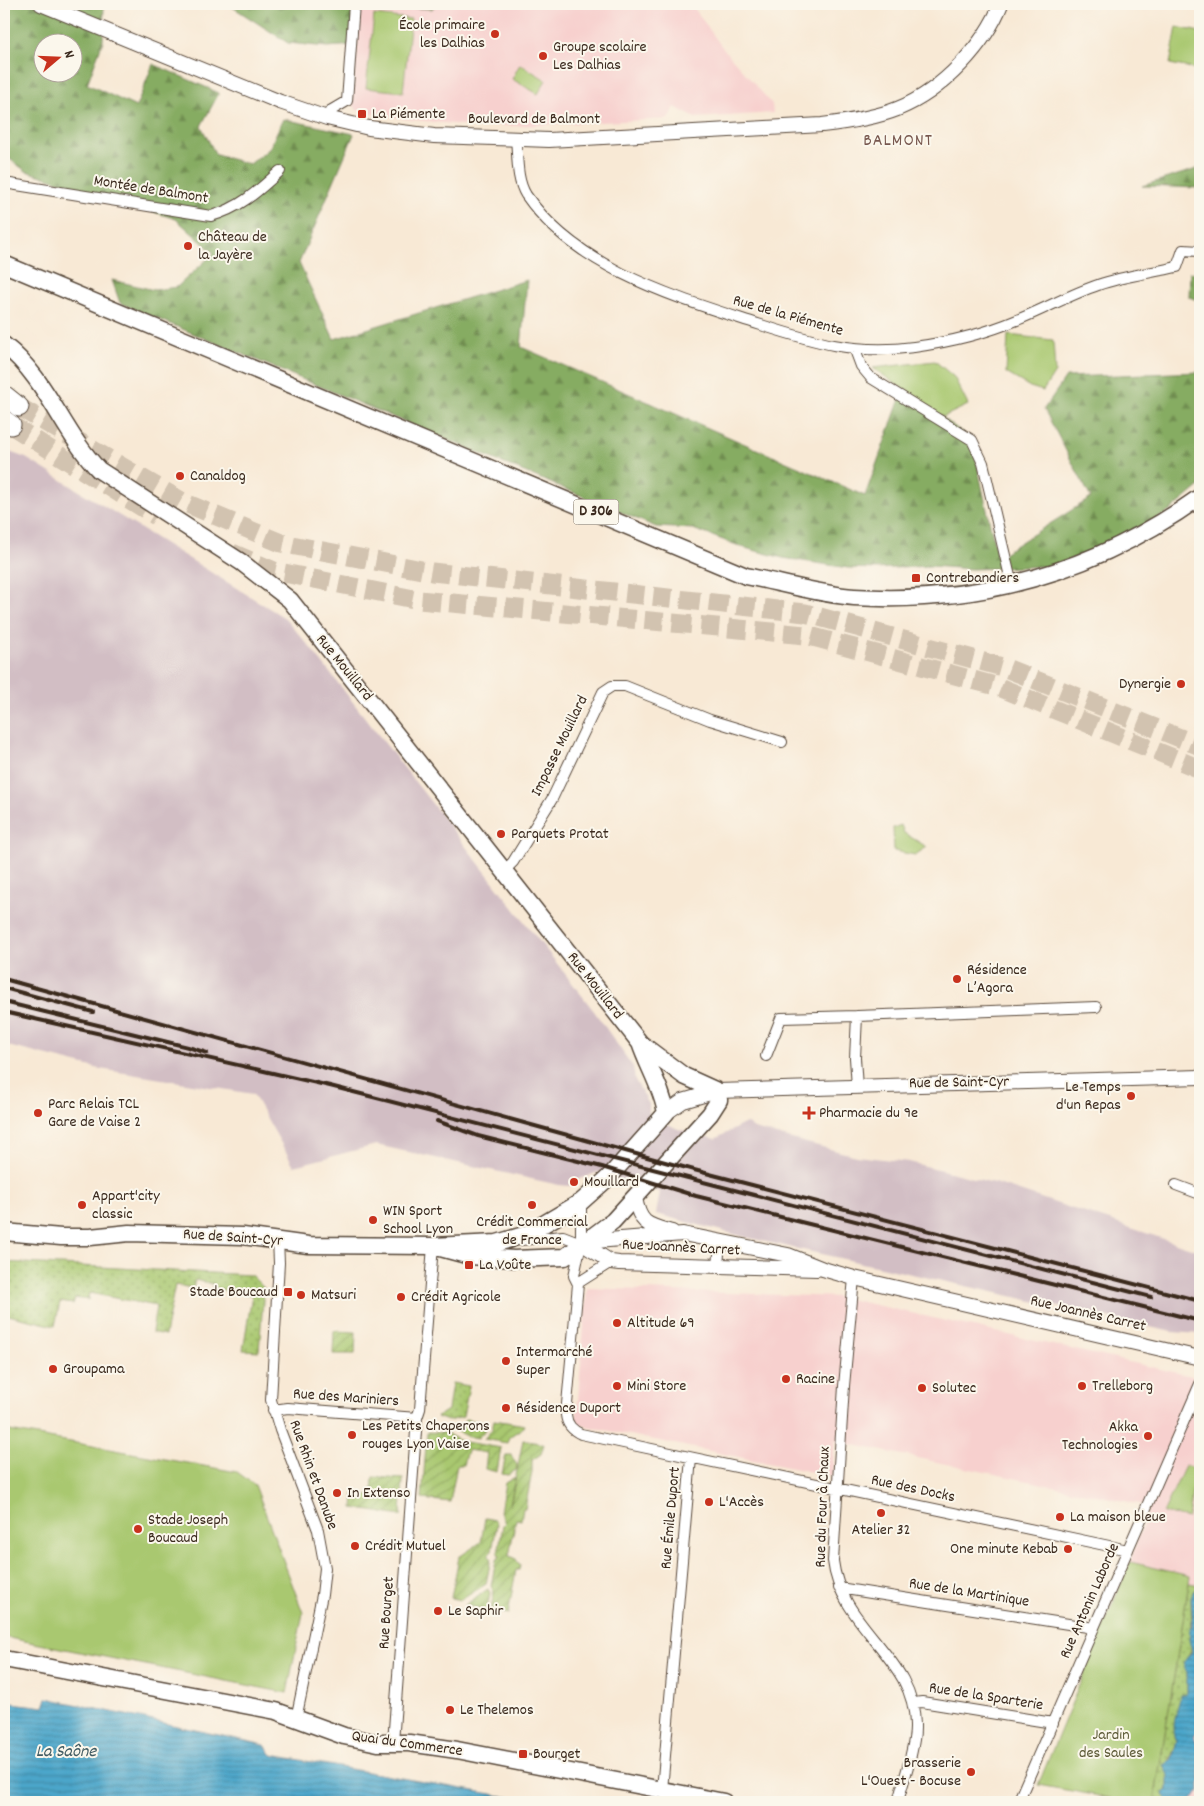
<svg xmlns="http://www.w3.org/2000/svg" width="1204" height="1806" viewBox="0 0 1204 1806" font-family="Dekko,sans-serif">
<defs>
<pattern id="grass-dots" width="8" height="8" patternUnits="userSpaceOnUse" patternTransform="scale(1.25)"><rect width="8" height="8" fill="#a9c86f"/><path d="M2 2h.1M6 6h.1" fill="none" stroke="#8ba35b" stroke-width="1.8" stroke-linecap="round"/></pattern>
<pattern id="forest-firs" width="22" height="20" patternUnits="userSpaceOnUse" patternTransform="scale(1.25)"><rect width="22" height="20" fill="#86ac62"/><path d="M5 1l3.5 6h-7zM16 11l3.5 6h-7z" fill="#6f8c50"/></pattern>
<pattern id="garden-furrows" width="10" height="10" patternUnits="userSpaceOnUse" patternTransform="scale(1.25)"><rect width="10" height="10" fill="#a9c86f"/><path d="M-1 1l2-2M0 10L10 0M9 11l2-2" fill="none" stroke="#8ba35b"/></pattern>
<pattern id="water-rules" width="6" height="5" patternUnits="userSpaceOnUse" patternTransform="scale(1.25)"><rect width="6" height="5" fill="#4ca6ca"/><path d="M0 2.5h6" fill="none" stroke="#4087a3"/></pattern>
</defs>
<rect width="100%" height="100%" fill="#fbf7ec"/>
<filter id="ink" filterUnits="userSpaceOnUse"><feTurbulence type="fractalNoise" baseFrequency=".02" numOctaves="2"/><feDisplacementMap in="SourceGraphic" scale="10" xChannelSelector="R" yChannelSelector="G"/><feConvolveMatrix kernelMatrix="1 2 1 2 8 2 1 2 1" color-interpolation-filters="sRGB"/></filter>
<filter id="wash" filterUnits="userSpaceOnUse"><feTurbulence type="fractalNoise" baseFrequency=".0096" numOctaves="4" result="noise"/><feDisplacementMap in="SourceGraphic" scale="20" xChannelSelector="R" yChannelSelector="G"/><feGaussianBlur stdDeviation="1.12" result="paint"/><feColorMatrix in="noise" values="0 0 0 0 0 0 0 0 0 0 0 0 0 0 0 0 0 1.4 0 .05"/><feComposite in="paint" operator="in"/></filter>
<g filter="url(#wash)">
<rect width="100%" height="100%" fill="#f8e9d5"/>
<path fill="#f7d0ce" d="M436,4H691L722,47L772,104L773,113L695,118L675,107L668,119L514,126L462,125L405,119L357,110L352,103L361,5L432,9Z
M587,1288L840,1297L1200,1378V1802H1154L1190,1576L1130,1562L1149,1506L835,1441L832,1476L576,1424Z"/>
<path fill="#d2bec4" d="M4,450L26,458L285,618L309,646L594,1011L633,1067L635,1080L649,1104V1115L678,1129L715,1139L746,1123L754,1129L856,1156L909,1162L998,1184L1200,1251V1334L1172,1332L745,1237L656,1214L660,1192L627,1184H617L605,1174L598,1172L577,1180L570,1179V1186L559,1185L376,1145L294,1166L253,1094L100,1069L4,1045Z"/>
<path fill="url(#grass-dots)" stroke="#727946" d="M4,1262L251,1275L264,1288L259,1351L243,1350L252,1295L212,1288L213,1284L195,1280L193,1288L175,1285L165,1335L152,1332L156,1306L89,1293L88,1300L75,1298L73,1304L60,1302L55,1326L4,1314Z
M452,1383L469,1386L463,1417L448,1421L437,1417L448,1410Z
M1189,1583L1200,1585V1592L1197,1590L1191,1598L1192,1646L1187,1659V1693L1175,1738L1177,1742L1169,1762L1168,1790L1164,1793L1167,1802H1154Z"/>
<path fill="url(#forest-firs)" stroke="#606b40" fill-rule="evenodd" d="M4,4H104L103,41L87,84L136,107L153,64L219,93L201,126L216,155L250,164L269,149L283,119L354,134L299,263L334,339L527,280L521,347L865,496L904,388L972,440L997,557L1091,498L1044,409L1066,377L1200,372V486L1170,511L1120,541L1052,566L971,569L930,566L876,569L848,568L783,558L745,548L693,529L656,527L120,303L112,280L154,290L177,287L214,253L176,219L26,171L4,155ZM42,42H72V72H42Z
M228,4H436L432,9L361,5L356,45L327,47L288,43Z
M1200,168V188L1142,186Z
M1200,271V301L1189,297L1190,273Z"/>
<path fill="#a9c86f" stroke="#727946" d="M374,15L411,19L403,92L366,88Z
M1177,27L1200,32V70L1170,64Z
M520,64L546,80L538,94L512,79Z
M1008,335L1053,340L1055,372L1043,391L1030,387L1006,373Z
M935,361L954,377L968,405L943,417L873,368Z
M901,825L904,833L927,847L915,855L894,851L893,828Z
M4,1430L237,1472L255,1485L303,1613L287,1693L4,1637Z
M1185,1466L1196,1468L1188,1518L1163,1513Z
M1130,1562L1190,1576L1154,1802H1111V1798L1038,1785Z"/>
<path fill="url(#garden-furrows)" stroke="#727946" d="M334,1331L356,1332L355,1354H333Z
M465,1419L486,1423V1429L478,1438L466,1436L455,1430L463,1425Z
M494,1420L525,1425L524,1427L509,1437L507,1443L484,1439L492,1429Z
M427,1432L446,1433L460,1441L501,1448L497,1472L485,1469L487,1453L467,1450L463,1465H457L450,1502L422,1499Z
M523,1440L544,1444L541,1454L532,1460V1472L525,1509H523L521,1520L516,1519L509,1556L515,1558L520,1565L519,1570H516L508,1614L491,1610L494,1592L491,1586L496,1560L500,1557L498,1553L503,1525L505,1523L500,1512L505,1483L515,1477L510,1506Z
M506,1455H511L517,1465L516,1470L508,1475L502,1474Z
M373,1477L403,1479L401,1516L353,1508L354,1494L372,1495Z
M485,1518L495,1520L497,1524L492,1551L488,1555L491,1558L486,1584L461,1600L451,1598L459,1557L481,1542Z
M488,1589L490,1593L487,1610L465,1605Z"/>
<path fill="url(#water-rules)" stroke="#446874" d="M1194,1590L1200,1592V1666L1197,1671L1200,1681V1729L1194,1736L1200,1750V1791L1191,1800V1802H1167L1164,1793L1168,1790V1775L1163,1765L1171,1761L1177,1742C1170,1727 1177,1711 1181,1695L1187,1693V1673L1183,1663L1192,1651L1189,1640L1190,1629L1193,1627L1191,1598Z
M47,1698L265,1745L272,1755L536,1802H4V1702L44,1707Z"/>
</g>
<g filter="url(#ink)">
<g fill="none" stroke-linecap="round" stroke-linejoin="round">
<path stroke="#d2c3b0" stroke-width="19" stroke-dasharray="19 9" stroke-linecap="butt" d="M19,407L183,502L281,543L432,572L805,613L1006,668L1200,746
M11,425L156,516
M232,553L274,571L419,600L806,635L999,687L1200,769"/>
<g stroke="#574739" stroke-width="12">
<path id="street" d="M330,111L347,101L354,4
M516,139C518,157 516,179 526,195C574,265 665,294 742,319C803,338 848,356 914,347C950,342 984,334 1017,320C1045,309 1071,294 1098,285C1123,276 1151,273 1177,267L1183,250L1200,251
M4,183L211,216C240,208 258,191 280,171
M855,350L861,366L871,378L972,440L983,463L1012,585
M504,871L513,862L552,799L603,692L612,686H625L710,720L782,742
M766,1056L781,1018L857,1016
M857,1087L855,1058L857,1016L1096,1007
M1176,1185L1200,1194
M581,1202V1243L574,1276L578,1284L566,1415C567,1425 572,1430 581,1434L1128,1550
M278,1239L279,1263L271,1400L280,1430L318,1530L325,1568L322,1595L296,1719
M521,1240L563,1236L581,1243
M718,1267L720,1240
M854,1278L844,1386L833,1561C841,1630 917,1657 915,1728C915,1749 903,1781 898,1802
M578,1283L611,1262
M273,1410L288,1408L417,1418
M839,1588L1094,1628
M914,1703L922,1702L1053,1723
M393,1743L417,1418L420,1409L433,1246
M662,1790L691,1458
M1018,1802L1200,1384"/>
</g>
<g stroke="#574739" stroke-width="16">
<path id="secondary" d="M41,4L280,102L327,118L369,128L434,136L549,140L822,125C882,118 918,109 961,64C978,46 992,27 1001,4
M666,1113L683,1101L717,1091L1200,1077
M635,1198C640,1225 648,1225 672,1232
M584,1242L683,1234L788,1255L823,1269L854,1278L1200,1358
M581,1243L611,1262L619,1263L817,1269"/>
</g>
<g stroke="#574739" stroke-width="19">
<path id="primary" d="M4,264L746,576C778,582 822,595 854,597C982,605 1096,571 1200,497
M4,345C47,378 62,432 99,470L241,562L290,600L640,1043L684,1076L717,1091L719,1100L710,1114L613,1221L565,1257L514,1259L470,1256L433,1246
M4,1232L61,1237H90L129,1233L243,1236L308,1245L433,1246L497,1243L527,1234L581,1202L609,1177L666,1113C662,1088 648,1067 640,1043
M4,1659L276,1711L344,1736L378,1743H409L457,1750L724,1802"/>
</g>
<g stroke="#574739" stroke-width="21">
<path id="highway" d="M4,395L19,407
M4,420L11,425"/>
</g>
<use href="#street" stroke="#fff" stroke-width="10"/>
<use href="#secondary" stroke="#fff" stroke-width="14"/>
<use href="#primary" stroke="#fff" stroke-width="16"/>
<use href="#highway" stroke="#fff" stroke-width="19"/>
<path stroke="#3b2a1e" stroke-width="4" d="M4,979L694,1170L1200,1301
M4,988L93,1012
M4,1002L188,1047L207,1053
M4,1012L330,1086L1151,1297
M437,1121L478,1136L602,1167L696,1196L1200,1321"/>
</g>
</g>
<g fill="#c8321e" stroke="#fbf7ec" stroke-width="2">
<circle cx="495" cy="34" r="5"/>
<circle cx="543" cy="56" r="5"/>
<rect x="357" y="109" width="10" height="10" rx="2.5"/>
<circle cx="188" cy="246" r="5"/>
<circle cx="180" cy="476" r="5"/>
<rect x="911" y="573" width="10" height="10" rx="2.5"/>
<circle cx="1181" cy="684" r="5"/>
<circle cx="501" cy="834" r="5"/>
<circle cx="957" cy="979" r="5"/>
<circle cx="1131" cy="1096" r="5"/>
<circle cx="38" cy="1113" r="5"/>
<path d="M806.5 1105.5h5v5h5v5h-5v5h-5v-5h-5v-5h5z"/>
<circle cx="574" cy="1182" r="5"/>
<circle cx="82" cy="1205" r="5"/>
<circle cx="532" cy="1205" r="5"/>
<circle cx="373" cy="1220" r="5"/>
<rect x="464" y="1260" width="10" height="10" rx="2.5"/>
<rect x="283" y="1287" width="10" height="10" rx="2.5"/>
<circle cx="301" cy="1295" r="5"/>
<circle cx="401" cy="1297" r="5"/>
<circle cx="617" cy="1323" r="5"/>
<circle cx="506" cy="1361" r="5"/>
<circle cx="53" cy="1369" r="5"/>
<circle cx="786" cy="1379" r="5"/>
<circle cx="617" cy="1386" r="5"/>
<circle cx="1082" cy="1386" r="5"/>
<circle cx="922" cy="1388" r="5"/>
<circle cx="506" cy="1408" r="5"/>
<circle cx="352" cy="1435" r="5"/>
<circle cx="1148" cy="1436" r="5"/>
<circle cx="337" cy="1493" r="5"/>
<circle cx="709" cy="1502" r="5"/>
<circle cx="881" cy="1513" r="5"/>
<circle cx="1060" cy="1517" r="5"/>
<circle cx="138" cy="1529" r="5"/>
<circle cx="355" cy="1546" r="5"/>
<circle cx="1068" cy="1549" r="5"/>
<circle cx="438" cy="1611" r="5"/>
<circle cx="450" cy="1710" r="5"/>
<rect x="518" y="1749" width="10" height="10" rx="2.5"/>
<circle cx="971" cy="1772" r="5"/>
</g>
<g text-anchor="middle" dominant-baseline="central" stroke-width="4" stroke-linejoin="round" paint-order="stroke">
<rect fill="#fbf7ec" stroke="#75685c" stroke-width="1" x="573.5" y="499.5" width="45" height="25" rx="4"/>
<g font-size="15" font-weight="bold" fill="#3b2a1e">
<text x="596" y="512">D 306</text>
</g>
<g font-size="16" fill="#3b2a1e" stroke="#fbf7ec" text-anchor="start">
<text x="485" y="25" text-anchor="end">École primaire<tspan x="485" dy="18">les Dalhias</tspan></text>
<text x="553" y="47">Groupe scolaire<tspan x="553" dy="18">Les Dalhias</tspan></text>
<text x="372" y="114">La Piémente</text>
<text x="198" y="237">Château de<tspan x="198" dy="18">la Jayère</tspan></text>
<text x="190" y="476">Canaldog</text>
<text x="926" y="578">Contrebandiers</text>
<text x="1171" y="684" text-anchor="end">Dynergie</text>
<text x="511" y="834">Parquets Protat</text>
<text x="967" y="970">Résidence<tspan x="967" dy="18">L’Agora</tspan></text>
<text x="1121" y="1087" text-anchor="end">Le Temps<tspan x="1121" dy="18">d'un Repas</tspan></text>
<text x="48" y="1104">Parc Relais TCL<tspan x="48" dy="18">Gare de Vaise 2</tspan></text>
<text x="819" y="1113">Pharmacie du 9e</text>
<text x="584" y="1182">Mouillard</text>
<text x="92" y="1196">Appart'city<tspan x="92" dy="18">classic</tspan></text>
<text x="383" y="1211">WIN Sport<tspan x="383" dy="18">School Lyon</tspan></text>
<text x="532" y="1222" text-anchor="middle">Crédit Commercial<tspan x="532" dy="18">de France</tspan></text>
<text x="479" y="1265">La Voûte</text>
<text x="278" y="1292" text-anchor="end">Stade Boucaud</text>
<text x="311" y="1295">Matsuri</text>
<text x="411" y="1297">Crédit Agricole</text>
<text x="627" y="1323">Altitude 69</text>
<text x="516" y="1352">Intermarché<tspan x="516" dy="18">Super</tspan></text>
<text x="63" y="1369">Groupama</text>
<text x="796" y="1379">Racine</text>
<text x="627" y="1386">Mini Store</text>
<text x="1092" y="1386">Trelleborg</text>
<text x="932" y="1388">Solutec</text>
<text x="516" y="1408">Résidence Duport</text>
<text x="362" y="1426">Les Petits Chaperons<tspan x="362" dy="18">rouges Lyon Vaise</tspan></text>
<text x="1138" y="1427" text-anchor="end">Akka<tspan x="1138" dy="18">Technologies</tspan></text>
<text x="347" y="1493">In Extenso</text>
<text x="719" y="1502">L'Accès</text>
<text x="1070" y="1517">La maison bleue</text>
<text x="148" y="1520">Stade Joseph<tspan x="148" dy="18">Boucaud</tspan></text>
<text x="881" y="1530" text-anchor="middle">Atelier 32</text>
<text x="365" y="1546">Crédit Mutuel</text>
<text x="1058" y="1549" text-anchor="end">One minute Kebab</text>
<text x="448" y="1611">Le Saphir</text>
<text x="460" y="1710">Le Thelemos</text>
<text x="533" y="1754">Bourget</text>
<text x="961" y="1763" text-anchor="end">Brasserie<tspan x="961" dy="18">L'Ouest - Bocuse</tspan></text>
</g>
<g font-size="16" fill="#3b2a1e" stroke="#fbf7ec">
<text x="534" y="119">Boulevard de Balmont</text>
<text transform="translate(151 190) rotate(9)">Montée de Balmont</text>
<text transform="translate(788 316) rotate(16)">Rue de la Piémente</text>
<text transform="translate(344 668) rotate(51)">Rue Mouillard</text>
<text transform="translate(560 746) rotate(-64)">Impasse Mouillard</text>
<text transform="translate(595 986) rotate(52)">Rue Mouillard</text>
<text transform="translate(959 1083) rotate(-1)">Rue de Saint-Cyr</text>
<text transform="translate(233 1238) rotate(4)">Rue de Saint-Cyr</text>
<text transform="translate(681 1248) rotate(3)">Rue Joannès Carret</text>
<text transform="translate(1088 1314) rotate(13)">Rue Joannès Carret</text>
<text transform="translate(346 1398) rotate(4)">Rue des Mariniers</text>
<text transform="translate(313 1475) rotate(70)">Rue Rhin et Danube</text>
<text transform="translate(913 1489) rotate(12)">Rue des Docks</text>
<text transform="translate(823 1507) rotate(-88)">Rue du Four à Chaux</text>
<text transform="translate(671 1518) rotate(-85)">Rue Émile Duport</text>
<text transform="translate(969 1593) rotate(9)">Rue de la Martinique</text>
<text transform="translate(1090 1601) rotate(-66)">Rue Antonin Laborde</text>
<text transform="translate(387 1613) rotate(-86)">Rue Bourget</text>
<text transform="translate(986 1697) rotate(9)">Rue de la Sparterie</text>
<text transform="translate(407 1744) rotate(8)">Quai du Commerce</text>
</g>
<g font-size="16" fill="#5c5936" stroke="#fbf7ec">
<text x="1111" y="1735">Jardin<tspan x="1111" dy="18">des Saules</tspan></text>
</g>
<g font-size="18" letter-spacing="1" fill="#78584f" stroke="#fbf7ec">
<text x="898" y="141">BALMONT</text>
</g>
<g font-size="18" font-style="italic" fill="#425c63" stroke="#fbf7ec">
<text x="66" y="1752">La Saône</text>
</g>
</g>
<rect width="1204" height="1806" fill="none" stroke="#fbf7ec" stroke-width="20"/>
<g transform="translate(58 58) rotate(71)"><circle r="24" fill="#fbf7ec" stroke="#aea59a"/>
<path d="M0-4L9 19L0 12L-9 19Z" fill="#c8321e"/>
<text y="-8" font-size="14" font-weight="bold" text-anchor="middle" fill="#3b2a1e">N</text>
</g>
</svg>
